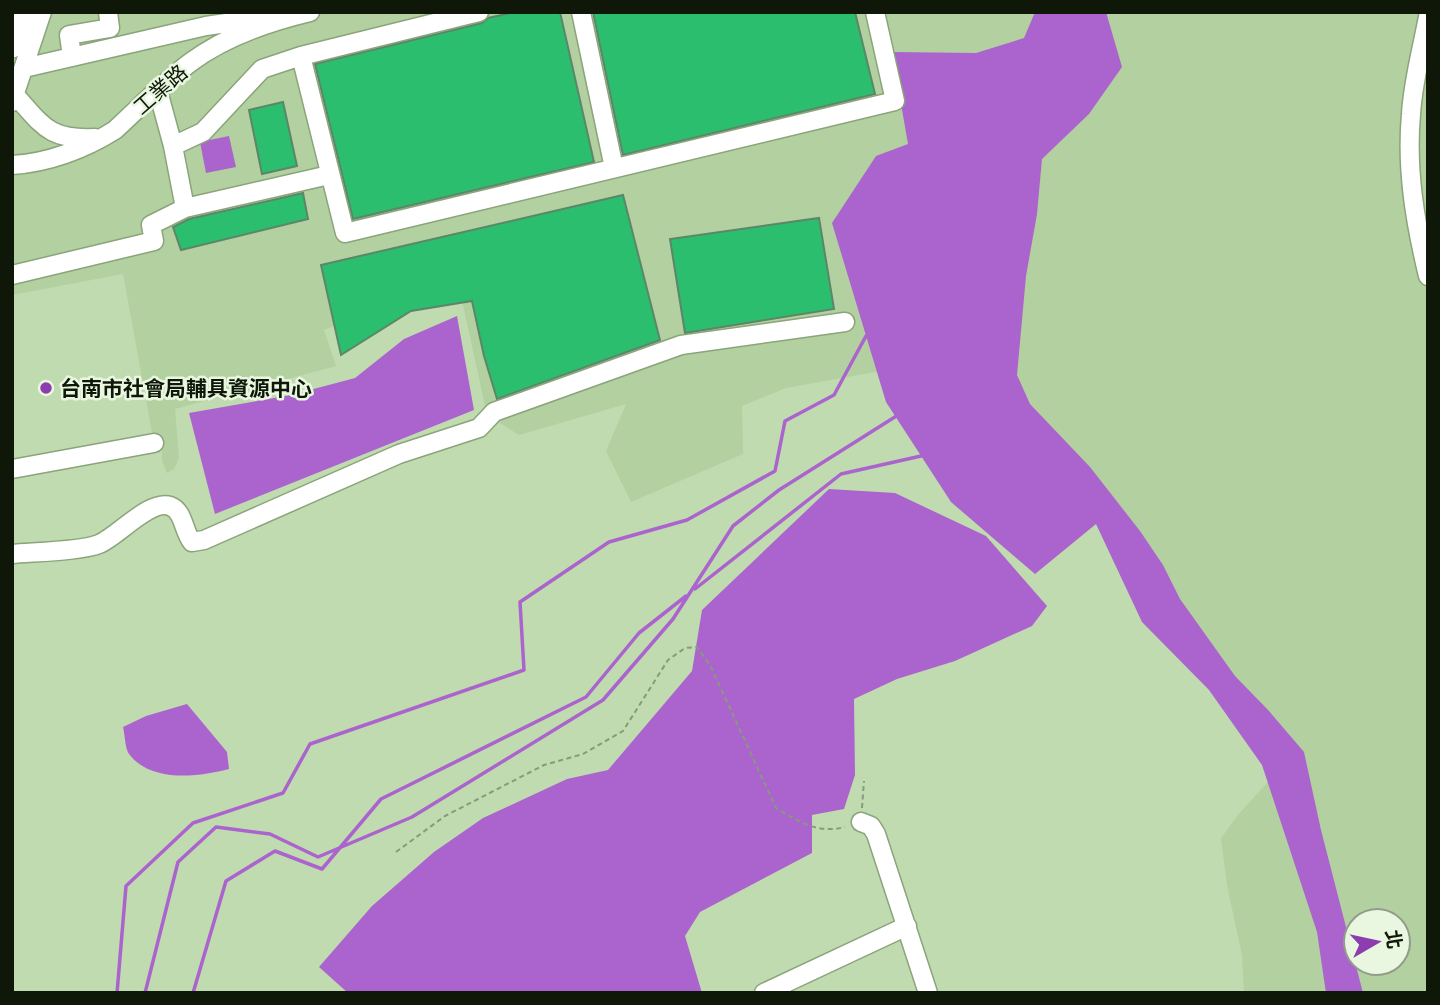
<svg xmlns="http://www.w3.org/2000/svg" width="1440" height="1005" viewBox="0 0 1440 1005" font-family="'IBM Plex Serif','Noto Sans TC',serif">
<rect width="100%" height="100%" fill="#c0dbb0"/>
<path fill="#b2d0a0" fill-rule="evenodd" d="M48,12H1428V993H1244L1242,955L1227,885L1221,838L1238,815L1283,765L981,353L786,388L742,406L743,454L631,502L606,451L626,404L519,435L487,415L460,291L387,304L324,330L336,366L175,409L179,458L174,469L167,473L162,461V447L154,443L123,274L12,295V114ZM1356,921H1398V963H1356Z"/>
<path fill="#ab64cd" d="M1035,12H1106L1122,67L1089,114L1042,159L1037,214L1026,276L1017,375L1030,404L1090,467L1140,531L1163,565L1180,599L1235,676L1269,711L1304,752L1321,830L1363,993H1326L1317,932L1262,765L1209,690L1142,622L1096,524L1035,574L951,502L886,402L832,223L876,156L908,144L892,52L976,53L1024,38Z
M229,136L236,167L206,173L200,142Z
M457,316L474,410L215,514L189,413L291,395L355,378L404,339Z
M829,489L895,493L986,536L1047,606L1032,626L955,661L897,679L854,699L855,775L844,809L812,815V853L700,912L685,936L702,993H348L319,967L372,906L434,852L483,818L567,779L608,770L692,671L702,610Z
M187,704L227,752L229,769C199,777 151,783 129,754C125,748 125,735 123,727L146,716Z"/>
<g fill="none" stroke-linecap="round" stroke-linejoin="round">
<path stroke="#ab64cd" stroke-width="3.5" d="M695,589L841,474L921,456
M117,993L126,886L193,823L283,793L310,744L524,670L520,602L609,542L687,520L775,471L785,421L834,395L866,336
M145,993L178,862L216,827L270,834L318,857L412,817L603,700L673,619L733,526L779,490L898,415
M193,993L226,881L275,851L322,869L381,799L586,697L639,633L686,596"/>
</g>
<path fill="#2bbe6e" stroke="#5c8669" stroke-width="2" d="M515,12H560L594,162L353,219L315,64L482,23L488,18Z
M593,12H855L875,94L623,155Z
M283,102L297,166L262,174L249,110Z
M303,193L308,219L181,250L173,227L189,219Z
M623,195L660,340L497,399L484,356L472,301L411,311L341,355L321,265Z
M819,218L834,309L685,333L670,239Z"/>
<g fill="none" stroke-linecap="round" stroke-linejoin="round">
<g stroke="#8ba47b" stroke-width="21">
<path id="minor" d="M581,12L614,168
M1428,17C1422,49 1413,81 1411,114C1406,169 1415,222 1428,276
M301,56L345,233L895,101L875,12
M72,57L69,35L110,28L108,12
M24,68L206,26L253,19L265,21
M158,91L173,146L203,132L262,69L301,56L479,12
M15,95C44,127 49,140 95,138
M12,102L42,12
M173,146L185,208
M12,165C48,163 85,149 115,130C140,107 164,82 191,62C226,36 268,22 310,12
M12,275L154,241L151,225L185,208L329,175
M12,469L154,443
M12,554C33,552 83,551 99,544C117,537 150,499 170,506C184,511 183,531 192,542L204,540L399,454L479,428L494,412L681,345L845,322
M861,822L871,826L876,834L928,993
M764,993L907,926"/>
</g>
<g stroke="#8ba47b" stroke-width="26">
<path id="major" d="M12,46L23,12"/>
</g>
<path stroke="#859b79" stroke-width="2" stroke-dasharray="5 3.5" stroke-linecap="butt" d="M862,808L864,781
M396,852L445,816L544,765L583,754L623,731L668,660L685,648L697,647L711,667L776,808C799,822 818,834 845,827"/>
<use href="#minor" stroke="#fff" stroke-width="18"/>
<use href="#major" stroke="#fff" stroke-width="23"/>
</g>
<circle fill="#8c3eaf" stroke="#e9f7e1" stroke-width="2.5" cx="46" cy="388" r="7"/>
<g text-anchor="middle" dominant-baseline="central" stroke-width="5" stroke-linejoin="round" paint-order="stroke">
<g font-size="21" fill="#0e1708" stroke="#e9f7e1">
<text transform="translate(160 89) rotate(-41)">工業路</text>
</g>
<g font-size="21" font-weight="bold" fill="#0e1708" stroke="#e9f7e1" text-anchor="start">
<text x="60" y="388">台南市社會局輔具資源中心</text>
</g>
</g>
<rect width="1440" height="1005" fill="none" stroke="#0e1708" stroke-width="28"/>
<g transform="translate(1377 942) rotate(81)"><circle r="33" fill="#e9f7e1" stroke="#919d8a" stroke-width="2"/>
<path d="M0-5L12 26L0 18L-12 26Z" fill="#8c3eaf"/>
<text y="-10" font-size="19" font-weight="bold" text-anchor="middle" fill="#0e1708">北</text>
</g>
</svg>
